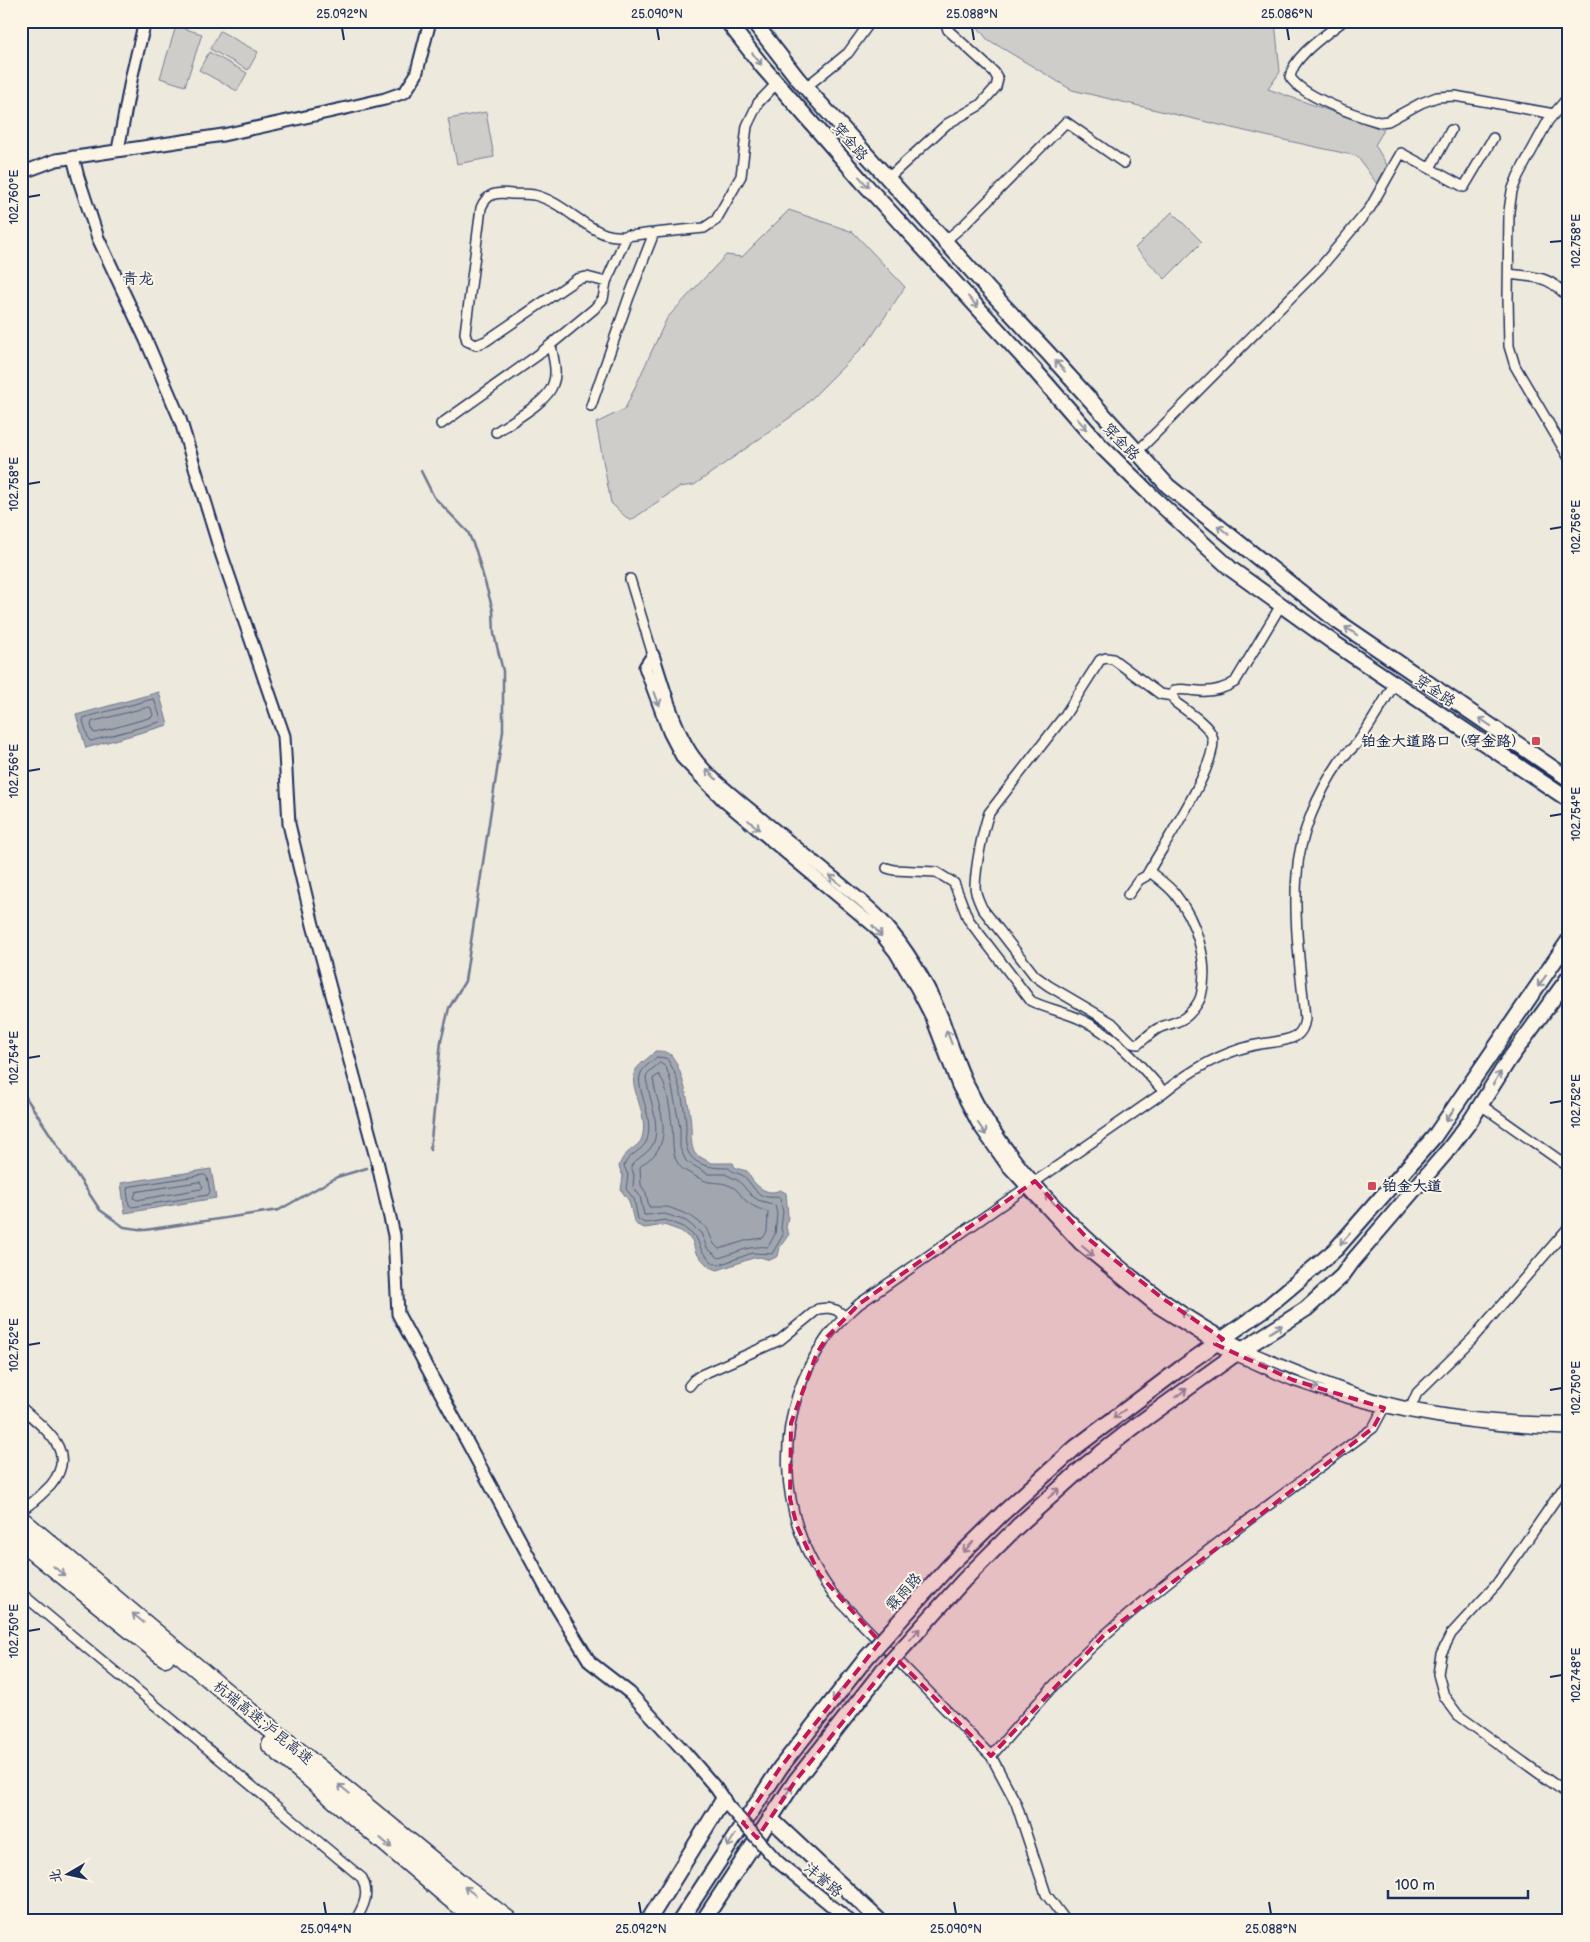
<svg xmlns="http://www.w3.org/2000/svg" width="1590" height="1942" viewBox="0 0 1590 1942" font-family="'Balsamiq Sans','LXGW WenKai TC',sans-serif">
<rect width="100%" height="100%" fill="#eee9dd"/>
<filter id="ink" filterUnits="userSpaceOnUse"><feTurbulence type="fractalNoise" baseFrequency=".02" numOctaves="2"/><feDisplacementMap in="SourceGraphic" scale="10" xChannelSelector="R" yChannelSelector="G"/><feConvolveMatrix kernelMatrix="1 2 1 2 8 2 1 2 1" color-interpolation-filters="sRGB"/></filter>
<g filter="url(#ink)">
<path fill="#cfcdca" stroke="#757e94" d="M973,21H1275L1280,72L1268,89L1384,130L1375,145L1387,165L1377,184L1357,156L1266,136L1072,90L987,39Z
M176,26L202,34L185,86L160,78Z
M220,31L258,52L248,70L210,49Z
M209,52L247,73L237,91L199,70Z
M486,112L494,157L457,164L448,119Z
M789,210L853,232L905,287L868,342L799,411L694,485L679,487L630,521L611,503L596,423L625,409L667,318L726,255L742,257Z
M1172,212L1202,242L1165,279L1135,248Z"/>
<path fill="#a2a7af" stroke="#6c778f" d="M159,692L168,725L86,748L76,715Z
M655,1051C660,1051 665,1051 670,1054C682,1065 691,1111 691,1128C692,1138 690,1144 695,1154L711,1163H733L735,1168L747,1171C753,1184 766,1197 780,1190L786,1193L788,1216L786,1228L789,1234L780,1247L778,1256L770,1260L760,1257L753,1258L718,1270L709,1267L696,1253L692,1240L681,1231L664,1225L645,1228L637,1225L634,1221L629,1201L621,1190L623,1176L619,1167C622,1151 639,1148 642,1138C649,1114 630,1091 634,1074C637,1064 649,1059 655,1051Z
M211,1169L216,1198L125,1213L121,1183Z"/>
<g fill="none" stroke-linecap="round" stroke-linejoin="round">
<path stroke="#515f7e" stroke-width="1" d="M154,699L161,719L160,722L91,741L89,740L83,721L84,718Z
M149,707L151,708L153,715L152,717L96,733L93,732L91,725L92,722Z
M657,1057L666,1058C678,1071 686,1111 686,1129C686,1134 685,1139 686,1144C689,1166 711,1168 729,1168C733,1173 736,1172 742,1175C748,1178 753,1190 761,1195C768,1199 774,1196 780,1198L783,1212L781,1228L783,1235L772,1254L752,1253L719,1265L712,1262L702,1251L696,1237L683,1227L665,1220L645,1223L638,1219L634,1199L626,1189L628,1175L624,1166C628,1154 643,1151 647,1140C655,1116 634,1087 641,1073C644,1066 652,1062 657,1057Z
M660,1063L666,1067L671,1082L680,1128V1148L686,1161L708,1174H725L739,1181L751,1195L758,1200L775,1205L777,1214L775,1234L768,1247C749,1245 736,1253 719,1258L707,1248L701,1233L686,1221L665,1214L644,1215L640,1196L633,1187L634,1175L631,1166C636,1159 643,1156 649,1150C665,1132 648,1097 646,1077L648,1073Z
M659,1075C667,1084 671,1114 672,1127C674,1142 670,1159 684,1170C691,1174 701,1180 709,1182C718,1183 725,1182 734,1188C738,1190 741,1196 744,1199C751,1206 759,1209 768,1212L767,1232L763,1238L748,1240L719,1249L714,1244L707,1228L691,1216L668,1207H649L646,1193L641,1185L640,1167C644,1162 651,1159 655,1154C673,1131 656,1103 653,1079Z
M205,1175L207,1177L210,1192L208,1195L132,1207L129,1205L127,1190L128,1187Z
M200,1182L203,1187L201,1189L137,1200L134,1198L136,1192Z"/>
<path stroke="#6c778f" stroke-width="2.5" d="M421,471L434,497L468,532L476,551L493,610L494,634L503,671V731L465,981L449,1008L441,1041L430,1150
M21,1090L100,1210L124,1227L145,1230L279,1210L337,1177L367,1168"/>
<g stroke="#1b2f5e" stroke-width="12">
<path id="minor" d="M1343,21C1327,34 1293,56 1290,77C1303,97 1355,115 1379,122L1388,121L1421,103L1437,97L1455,96L1554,114
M806,87L848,53L871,21
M1569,96L1548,121L1518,176L1512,191L1509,211L1508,298L1509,346L1515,366L1569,458
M1430,168L1451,130
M888,178L947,124L980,105L996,87L998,79L994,72L948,30L945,21
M945,241L965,224L1066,122L1124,163
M1509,274C1538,278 1549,275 1569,299
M606,282L587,277L577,279L486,341L476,345L467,341L465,333L481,208C487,193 496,192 512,194C519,194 527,194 534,195C561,201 580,225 605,234C620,239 639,234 654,233
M591,406L629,297L654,233L704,228L716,220L741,176L747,126L758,103L777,83
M441,424L538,355L594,309L603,299L606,282L627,235
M496,432C512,421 548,402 553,384C558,372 553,358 551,345
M1137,452L1320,268L1370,208L1401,153L1464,187L1493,138
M630,579L653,655
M887,868L894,870L936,872L954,883L968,919L1031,1001C1047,1009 1066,1012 1082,1020C1115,1035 1140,1065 1164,1092
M1149,871C1157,878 1168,885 1175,894C1196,920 1210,963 1201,996C1199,1003 1193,1010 1188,1015C1179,1024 1167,1023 1157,1029C1150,1033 1145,1039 1138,1044L1132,1043L1112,1023L1049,986L1035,976L982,908C979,901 975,894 975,886C976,865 982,833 989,813L1065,715L1100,660L1106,658L1113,659L1160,694L1173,696
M1128,895L1139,880L1146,876L1149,871C1163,846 1221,760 1212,736C1208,724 1185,710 1175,702L1173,696L1175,690C1184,688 1191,691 1199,691C1212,692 1224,689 1235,682L1281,605
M1481,1105L1569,1167
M1244,1349C1278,1363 1312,1378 1347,1390C1415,1414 1497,1423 1569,1422
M1234,1355C1254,1363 1273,1373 1293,1381C1383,1413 1474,1427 1569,1430
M689,1386L694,1380L701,1375L780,1340L818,1309L828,1308L836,1310L845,1316
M21,1407C45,1430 79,1451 51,1485C42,1494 33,1504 21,1510
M1411,1407L1417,1393L1472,1339L1569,1227
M1569,1480L1496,1585L1451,1634L1441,1654L1438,1674L1444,1696L1458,1715L1569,1795
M21,1593L362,1878C370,1894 364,1906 355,1921
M991,1756L832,1593C776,1517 771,1415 827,1337C836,1324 848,1314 859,1304L1164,1092C1190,1071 1218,1054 1251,1046C1265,1042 1284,1043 1296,1036C1302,1032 1304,1026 1305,1019C1301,972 1293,922 1297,874C1299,835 1318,793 1340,761C1345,753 1353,749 1358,742C1372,723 1383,702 1395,683
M1066,1921L1046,1894L1016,1803L991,1756C1027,1715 1065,1670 1106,1634C1190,1560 1283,1495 1373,1428L1387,1402"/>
</g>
<g stroke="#1b2f5e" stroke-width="15">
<path id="tertiary" d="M118,150L132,75L145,21
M73,157L78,177L98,238L146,340L180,419L220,550L284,736L289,824L313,925L377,1161L394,1235L398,1314L554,1603L590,1662L630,1693L684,1751L716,1788L728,1806
M21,173L56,160L223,135L342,109L385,99L405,92L416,75L430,21
M653,655L645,667L669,732L683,759L724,801L875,927L895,952L917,989L932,1018L958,1086L978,1124L1006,1164L1080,1244L1156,1306L1234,1355
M653,655C664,687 672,722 690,751C703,772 727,790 747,807C776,831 805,854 834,878C850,892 869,905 883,921C907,948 928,984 942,1017C950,1039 957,1062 967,1083C1016,1187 1142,1298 1244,1349
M777,1861L850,1921"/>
</g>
<g stroke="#1b2f5e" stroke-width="18">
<path id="secondary" d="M727,21L762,66L861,180L1032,367L1099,444L1155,499L1231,569L1334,643L1569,800
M753,21L798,79L990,291L1048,353L1168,486L1337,621L1569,779
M1003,1513L1076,1447L1181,1368L1265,1309L1336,1249L1434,1137L1569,940
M1018,1526L1088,1463L1134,1427L1234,1355L1306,1309L1342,1276L1352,1262L1449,1149L1471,1120L1508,1061L1569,977
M770,1818L880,1921
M648,1921L723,1800
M680,1921L780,1768L867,1657
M703,1921L796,1780L883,1670"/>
</g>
<g stroke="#1b2f5e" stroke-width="21">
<path id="motorway" d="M21,1520L229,1695L463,1886L509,1921
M21,1541L165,1657
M271,1745L449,1897L481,1921"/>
</g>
<use href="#minor" stroke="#fcf5e5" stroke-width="9"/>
<use href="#tertiary" stroke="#fcf5e5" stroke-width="11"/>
<use href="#secondary" stroke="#fcf5e5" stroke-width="14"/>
<use href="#motorway" stroke="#fcf5e5" stroke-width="18"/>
<g stroke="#1b2f5e" stroke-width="15" stroke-linecap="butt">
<path id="tertiary-bridge" d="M729,1807L777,1861"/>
</g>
<g stroke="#1b2f5e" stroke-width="18" stroke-linecap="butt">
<path id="secondary-bridge" d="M867,1657L949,1566L1003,1513
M883,1670L964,1580L1018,1526"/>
</g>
<use href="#tertiary-bridge" stroke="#fcf5e5" stroke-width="11"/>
<use href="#secondary-bridge" stroke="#fcf5e5" stroke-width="14"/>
</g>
<defs><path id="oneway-shaft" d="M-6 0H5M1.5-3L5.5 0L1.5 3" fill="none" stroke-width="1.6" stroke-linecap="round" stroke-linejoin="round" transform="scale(1.25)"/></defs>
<g stroke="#8c92a2">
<use href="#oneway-shaft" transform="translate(757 59) rotate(52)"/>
<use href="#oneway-shaft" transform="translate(864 182) rotate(48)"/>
<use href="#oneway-shaft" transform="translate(973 302) rotate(48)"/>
<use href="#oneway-shaft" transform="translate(1060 366) rotate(-132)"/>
<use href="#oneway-shaft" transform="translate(1082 424) rotate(49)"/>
<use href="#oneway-shaft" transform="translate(1223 530) rotate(-141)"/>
<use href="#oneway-shaft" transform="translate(1351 631) rotate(-146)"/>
<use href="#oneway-shaft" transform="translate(657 699) rotate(70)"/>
<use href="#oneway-shaft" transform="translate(1485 722) rotate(-146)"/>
<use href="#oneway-shaft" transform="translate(711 774) rotate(-135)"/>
<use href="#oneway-shaft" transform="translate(754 825) rotate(40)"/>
<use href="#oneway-shaft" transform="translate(835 880) rotate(-140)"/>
<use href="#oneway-shaft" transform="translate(877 931) rotate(49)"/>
<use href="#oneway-shaft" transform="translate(1542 981) rotate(126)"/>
<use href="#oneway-shaft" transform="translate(949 1037) rotate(-111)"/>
<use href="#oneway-shaft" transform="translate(1497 1078) rotate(-58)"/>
<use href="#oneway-shaft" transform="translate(1450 1115) rotate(126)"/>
<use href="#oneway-shaft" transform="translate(982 1129) rotate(56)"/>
<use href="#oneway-shaft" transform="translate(1050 1199) rotate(-132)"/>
<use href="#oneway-shaft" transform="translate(1345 1239) rotate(131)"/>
<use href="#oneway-shaft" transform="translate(1088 1251) rotate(40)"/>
<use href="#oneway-shaft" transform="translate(1187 1315) rotate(-146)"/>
<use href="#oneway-shaft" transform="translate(1276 1329) rotate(-32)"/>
<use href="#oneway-shaft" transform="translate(1312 1386) rotate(17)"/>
<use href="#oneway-shaft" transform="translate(1181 1393) rotate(-37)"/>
<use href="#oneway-shaft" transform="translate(1119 1414) rotate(143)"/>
<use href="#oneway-shaft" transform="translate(1054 1493) rotate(-41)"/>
<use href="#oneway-shaft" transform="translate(968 1547) rotate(135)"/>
<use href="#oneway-shaft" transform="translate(59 1571) rotate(39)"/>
<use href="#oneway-shaft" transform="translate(138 1618) rotate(-140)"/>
<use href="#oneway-shaft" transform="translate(915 1634) rotate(-49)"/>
<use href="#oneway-shaft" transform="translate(837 1695) rotate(129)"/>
<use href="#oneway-shaft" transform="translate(344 1789) rotate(-141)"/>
<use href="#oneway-shaft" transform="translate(788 1792) rotate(-55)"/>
<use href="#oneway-shaft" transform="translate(731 1841) rotate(123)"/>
<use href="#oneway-shaft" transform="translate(386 1843) rotate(41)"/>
<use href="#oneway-shaft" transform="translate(470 1891) rotate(-143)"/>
</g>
</g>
<path fill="#c2185b" fill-opacity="0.2" stroke="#c2185b" stroke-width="4" stroke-dasharray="10 6" stroke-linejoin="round" d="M1035,1181L1086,1237L1162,1298L1223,1339L1215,1344L1293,1380L1384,1408L1373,1428L1104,1635L991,1756L895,1657L796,1780L757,1838L743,1823L780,1768L880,1642L819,1574L797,1526L790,1499L791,1423L817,1353L827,1337L859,1304Z"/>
<path fill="none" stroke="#1b2f5e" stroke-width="2" d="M342,28L344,40M657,28L659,40M972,28L974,40M1287,28L1289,40M28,197L40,195M1550,242L1562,241M28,484L40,482M1550,529L1562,527M28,771L40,769M1550,816L1562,814M28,1058L40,1056M1550,1103L1562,1101M28,1345L40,1343M1550,1390L1562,1388M28,1631L40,1629M1550,1677L1562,1675M324,1902L326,1914M639,1902L641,1914M954,1902L956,1914M1269,1902L1271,1914"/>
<g fill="#d1495b" stroke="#fcf5e5" stroke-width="2">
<rect x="1531" y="736" width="10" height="10" rx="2.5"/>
<rect x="1367" y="1181" width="10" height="10" rx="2.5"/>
</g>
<g text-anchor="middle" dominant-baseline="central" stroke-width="4" stroke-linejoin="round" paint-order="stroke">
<g font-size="15" fill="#1b2f5e" stroke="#fcf5e5">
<text transform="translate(850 142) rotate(49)">穿金路</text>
<text transform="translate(1121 442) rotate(46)">穿金路</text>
<text transform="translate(1435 691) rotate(34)">穿金路</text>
<text transform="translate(904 1592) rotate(-48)">霖雨路</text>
<text transform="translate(263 1723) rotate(39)">杭瑞高速;沪昆高速</text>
<text transform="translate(823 1880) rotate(40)">沣誉路</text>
</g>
<g font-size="15" font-weight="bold" fill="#1b2f5e" stroke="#fcf5e5" text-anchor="end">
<text x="1526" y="741">铂金大道路口（穿金路）</text>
<text x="1382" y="1186" text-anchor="start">铂金大道</text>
</g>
<g font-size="16" fill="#1b2f5e" stroke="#fcf5e5">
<text x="138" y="279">青龙</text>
</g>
</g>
<rect width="1590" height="1942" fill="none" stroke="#fcf5e5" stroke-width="55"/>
<g transform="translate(68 1874) rotate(261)" stroke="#fcf5e5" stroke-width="4" paint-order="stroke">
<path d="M0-4L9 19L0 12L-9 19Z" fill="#1b2f5e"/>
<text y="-8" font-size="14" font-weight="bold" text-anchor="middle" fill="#1b2f5e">北</text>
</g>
<path d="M1388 1890v8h140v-8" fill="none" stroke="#1b2f5e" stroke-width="2.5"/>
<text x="1395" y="1890" font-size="15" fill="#1b2f5e" stroke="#fcf5e5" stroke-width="4" paint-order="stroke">100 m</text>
<rect x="28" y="28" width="1534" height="1886" fill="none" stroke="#1b2f5e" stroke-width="2"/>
<g font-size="12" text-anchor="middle" fill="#1b2f5e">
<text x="342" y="18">25.092°N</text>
<text x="657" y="18">25.090°N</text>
<text x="972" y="18">25.088°N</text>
<text x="1287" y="18">25.086°N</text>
<text transform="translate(14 197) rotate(-90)" y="4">102.760°E</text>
<text transform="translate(1576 241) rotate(-90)" y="4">102.758°E</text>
<text transform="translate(14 484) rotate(-90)" y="4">102.758°E</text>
<text transform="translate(1576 527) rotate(-90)" y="4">102.756°E</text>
<text transform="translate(14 771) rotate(-90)" y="4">102.756°E</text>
<text transform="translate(1576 814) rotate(-90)" y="4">102.754°E</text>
<text transform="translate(14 1058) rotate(-90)" y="4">102.754°E</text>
<text transform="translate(1576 1101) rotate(-90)" y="4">102.752°E</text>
<text transform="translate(14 1345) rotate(-90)" y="4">102.752°E</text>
<text transform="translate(1576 1388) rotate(-90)" y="4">102.750°E</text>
<text transform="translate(14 1631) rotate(-90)" y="4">102.750°E</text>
<text transform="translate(1576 1675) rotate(-90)" y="4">102.748°E</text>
<text x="326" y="1933">25.094°N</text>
<text x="641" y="1933">25.092°N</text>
<text x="956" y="1933">25.090°N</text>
<text x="1271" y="1933">25.088°N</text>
</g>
</svg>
